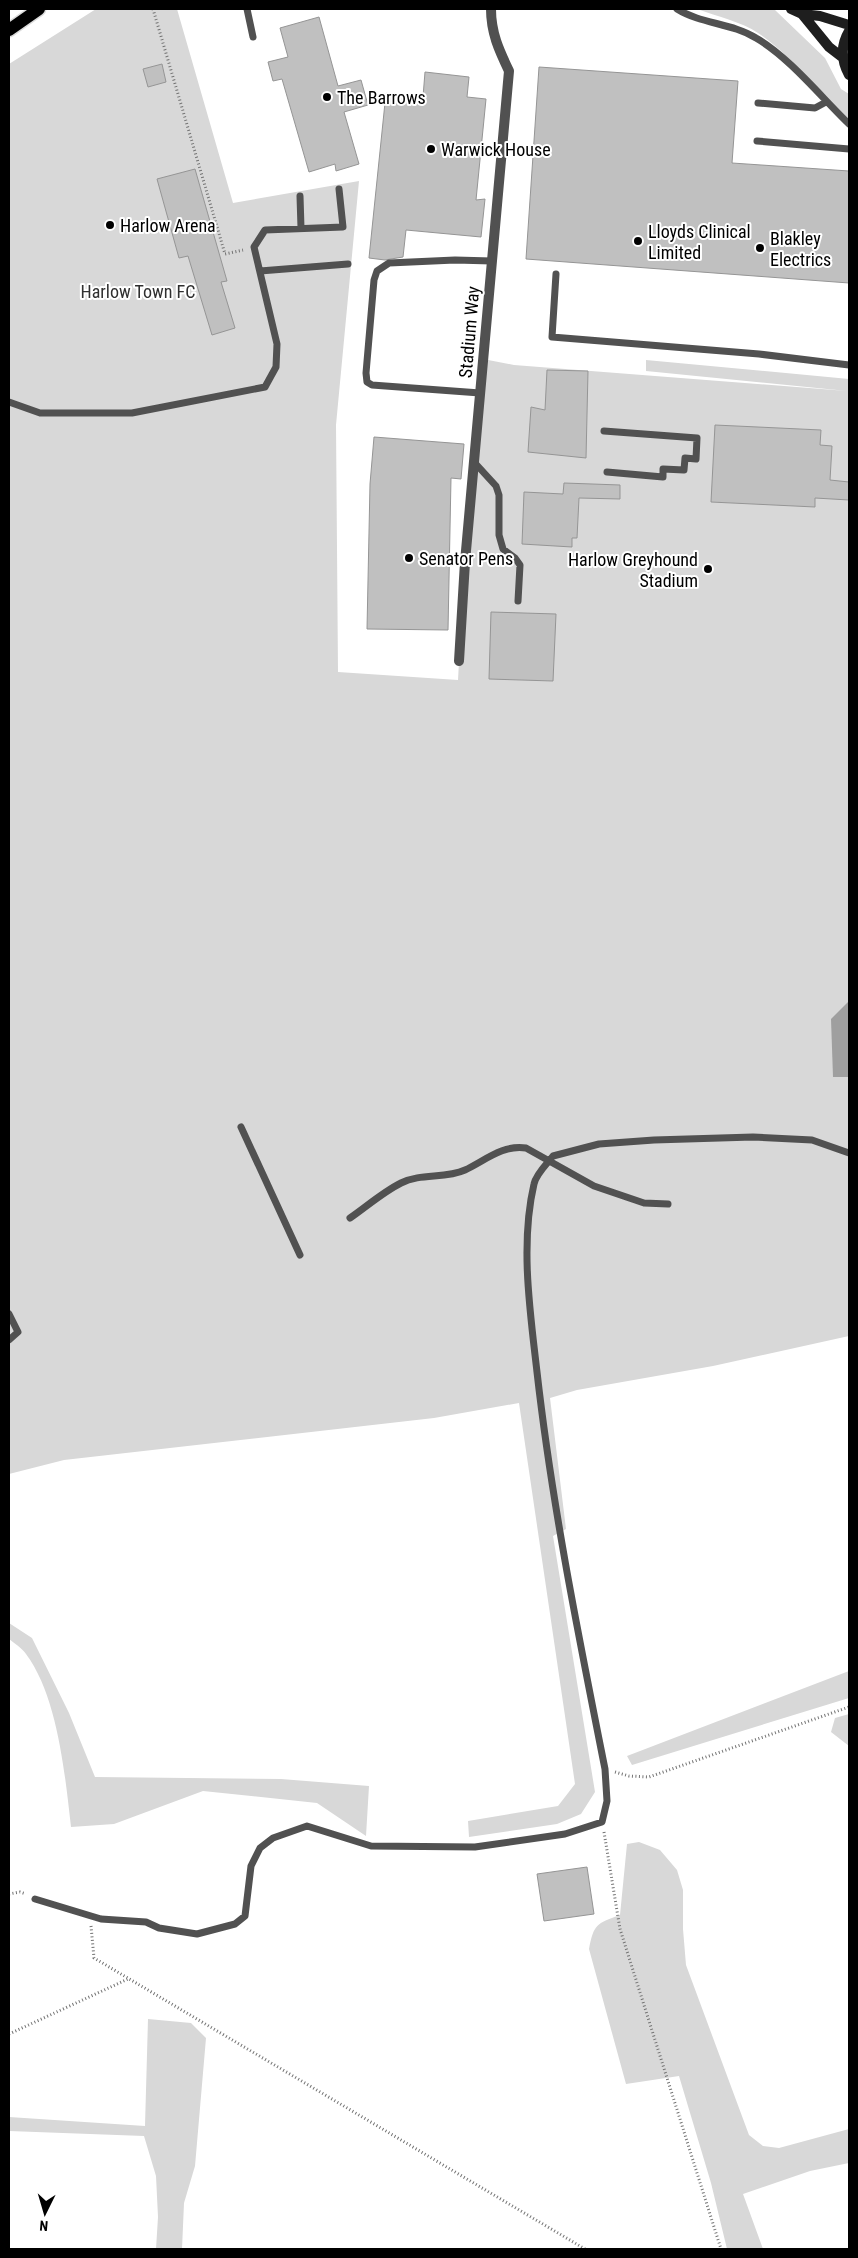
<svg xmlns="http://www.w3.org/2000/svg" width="858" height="2258" viewBox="0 0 858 2258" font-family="'Roboto Condensed',sans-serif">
<rect width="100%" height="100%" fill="#fff"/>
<path fill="#d8d8d8" d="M96,9H177L233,203L359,181L336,425L338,672L458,680L464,570L483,359L514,365L847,391L646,371V360L849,379V1336L713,1366L577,1390L550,1398L566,1529L553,1536L595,1792L581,1814L557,1824L469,1837L468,1821L558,1806L575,1784L519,1403L434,1418L64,1460L9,1474V64Z
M697,9L775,10L825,58L841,89L849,94V121C818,92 793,56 758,33C742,22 716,16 697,9Z
M9,1623L32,1638L69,1713L95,1777L281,1779L369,1786L366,1836L317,1803L203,1791L114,1824L71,1827C65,1775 58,1697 26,1654C22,1648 14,1643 9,1639Z
M849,1671V1698L632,1765L627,1756Z
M849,1714V1746L831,1732L835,1718Z
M639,1842L660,1850L677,1870L683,1890V1929L686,1965L749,2135L763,2146L779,2148L849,2129V2163L810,2171L743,2194L763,2249H727L711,2183L679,2076L626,2084L589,1949C594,1924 596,1924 620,1915L627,1844Z
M148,2019L191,2023L206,2038L195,2166L184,2203L182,2249H156L158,2217L156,2176L144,2136L9,2131V2117L145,2126Z"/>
<path fill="#9f9f9f" d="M849,1001V1077H833L831,1019Z"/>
<path fill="#c0c0c0" stroke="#959595" d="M319,17L338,86L361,80L368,105L344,112L359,164L336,171L335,164L309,172L282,79L273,81L268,62L288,57L280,28Z
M162,64L166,82L148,87L143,69Z
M539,67L738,81L732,163L849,171V283L526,259Z
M425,72L469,77L467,97L486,99L476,200L485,199L481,237L406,230L403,257L385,260L369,258L386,93L423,97Z
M195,169L227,281L221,282L235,328L212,335L188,256L179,258L157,179Z
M547,370L588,371L586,458L528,452L531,407L545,410Z
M715,425L821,430L820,445L832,446L830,480L849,482V500L815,498V507L711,502Z
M374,437L464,444L461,479L451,478L448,630L367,629L370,484Z
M564,483L620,485V499L579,498L577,538H572V547L522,544L524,492L563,494Z
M491,612L556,614L553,681L489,679Z
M587,1867L594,1914L544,1921L537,1874Z"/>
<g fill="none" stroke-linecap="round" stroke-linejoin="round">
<g stroke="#dbdbdb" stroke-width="15">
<path id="primary" d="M9,30L39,9"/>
</g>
<path stroke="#737373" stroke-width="3" stroke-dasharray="1 2.5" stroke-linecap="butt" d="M153,9L225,254L243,250
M615,1772L629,1776L649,1777L849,1707
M604,1832L620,1929L721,2249
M9,1894L20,1892L26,1894
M91,1926L94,1958L585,2249
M9,2034L128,1979"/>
<path stroke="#515151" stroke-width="7" d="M247,9L253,37
M677,9C701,24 732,23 756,38C789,57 821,97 849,124
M758,103L815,108L826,102
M757,141L849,149
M300,196L301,228
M260,271L348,264
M556,274L552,337L759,354L849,365
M480,393L372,385L367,382L366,373L374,280L377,271L389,263L455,260L492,261
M9,402L40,413H132L265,387L276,367L277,344L254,247L265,230L343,227L339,189
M604,431L697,438L696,459L685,458L684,470L663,469V477L607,472
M474,462L496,486L499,495V535L503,549L515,558L520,565L518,601
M241,1127L300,1255
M350,1218C366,1207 383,1192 401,1183C421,1173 445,1179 465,1170C484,1161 504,1144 526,1148L594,1186L644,1203L668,1204
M9,1314L18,1332L9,1340
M35,1899L101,1919L146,1922L159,1928L197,1934L235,1924L245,1916L251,1866L260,1848L273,1838L307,1826L371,1846L475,1847L565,1834L602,1822L607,1801L605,1769C579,1638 552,1505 537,1372C530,1311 520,1244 534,1184C536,1174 547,1164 553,1156L599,1144L654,1140L753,1137L812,1140L849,1153"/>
<path stroke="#515151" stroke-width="10" d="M459,661L465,562L509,71C499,50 491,33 491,9"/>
<path stroke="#1e1e1e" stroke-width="10" d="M791,9L802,14L820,16L849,25
M802,14L829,47L842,57
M849,31C840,46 841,60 849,75"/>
<use href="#primary" stroke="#000" stroke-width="12"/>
</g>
<g fill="#000" stroke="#fff" stroke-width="2">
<circle cx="327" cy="97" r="5"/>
<circle cx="431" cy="149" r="5"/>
<circle cx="110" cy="225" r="5"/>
<circle cx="638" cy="241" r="5"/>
<circle cx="760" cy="248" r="5"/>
<circle cx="409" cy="558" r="5"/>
<circle cx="708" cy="569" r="5"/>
</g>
<g text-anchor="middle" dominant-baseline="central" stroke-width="4" stroke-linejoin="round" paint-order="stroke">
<g font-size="18" fill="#000" stroke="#fff" text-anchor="start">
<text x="337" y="97">The Barrows</text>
<text x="441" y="149">Warwick House</text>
<text x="120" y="225">Harlow Arena</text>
<text x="648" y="231">Lloyds Clinical<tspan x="648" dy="21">Limited</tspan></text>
<text x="770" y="238">Blakley<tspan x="770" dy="21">Electrics</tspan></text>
<text x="419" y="558">Senator Pens</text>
<text x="698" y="559" text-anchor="end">Harlow Greyhound<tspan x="698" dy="21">Stadium</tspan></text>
</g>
<g font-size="18" fill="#2f2f2f" stroke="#fff">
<text x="138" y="291">Harlow Town FC</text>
</g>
<g font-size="18" fill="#000" stroke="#fff">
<text transform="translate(469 332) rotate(-85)">Stadium Way</text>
</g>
</g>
<rect width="858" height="2258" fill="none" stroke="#000000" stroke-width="20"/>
<g transform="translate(45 2213) rotate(185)" stroke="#ffffff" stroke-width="4" paint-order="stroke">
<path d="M0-4L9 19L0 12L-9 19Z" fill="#000000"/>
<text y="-8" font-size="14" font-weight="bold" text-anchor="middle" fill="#000000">N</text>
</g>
</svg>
